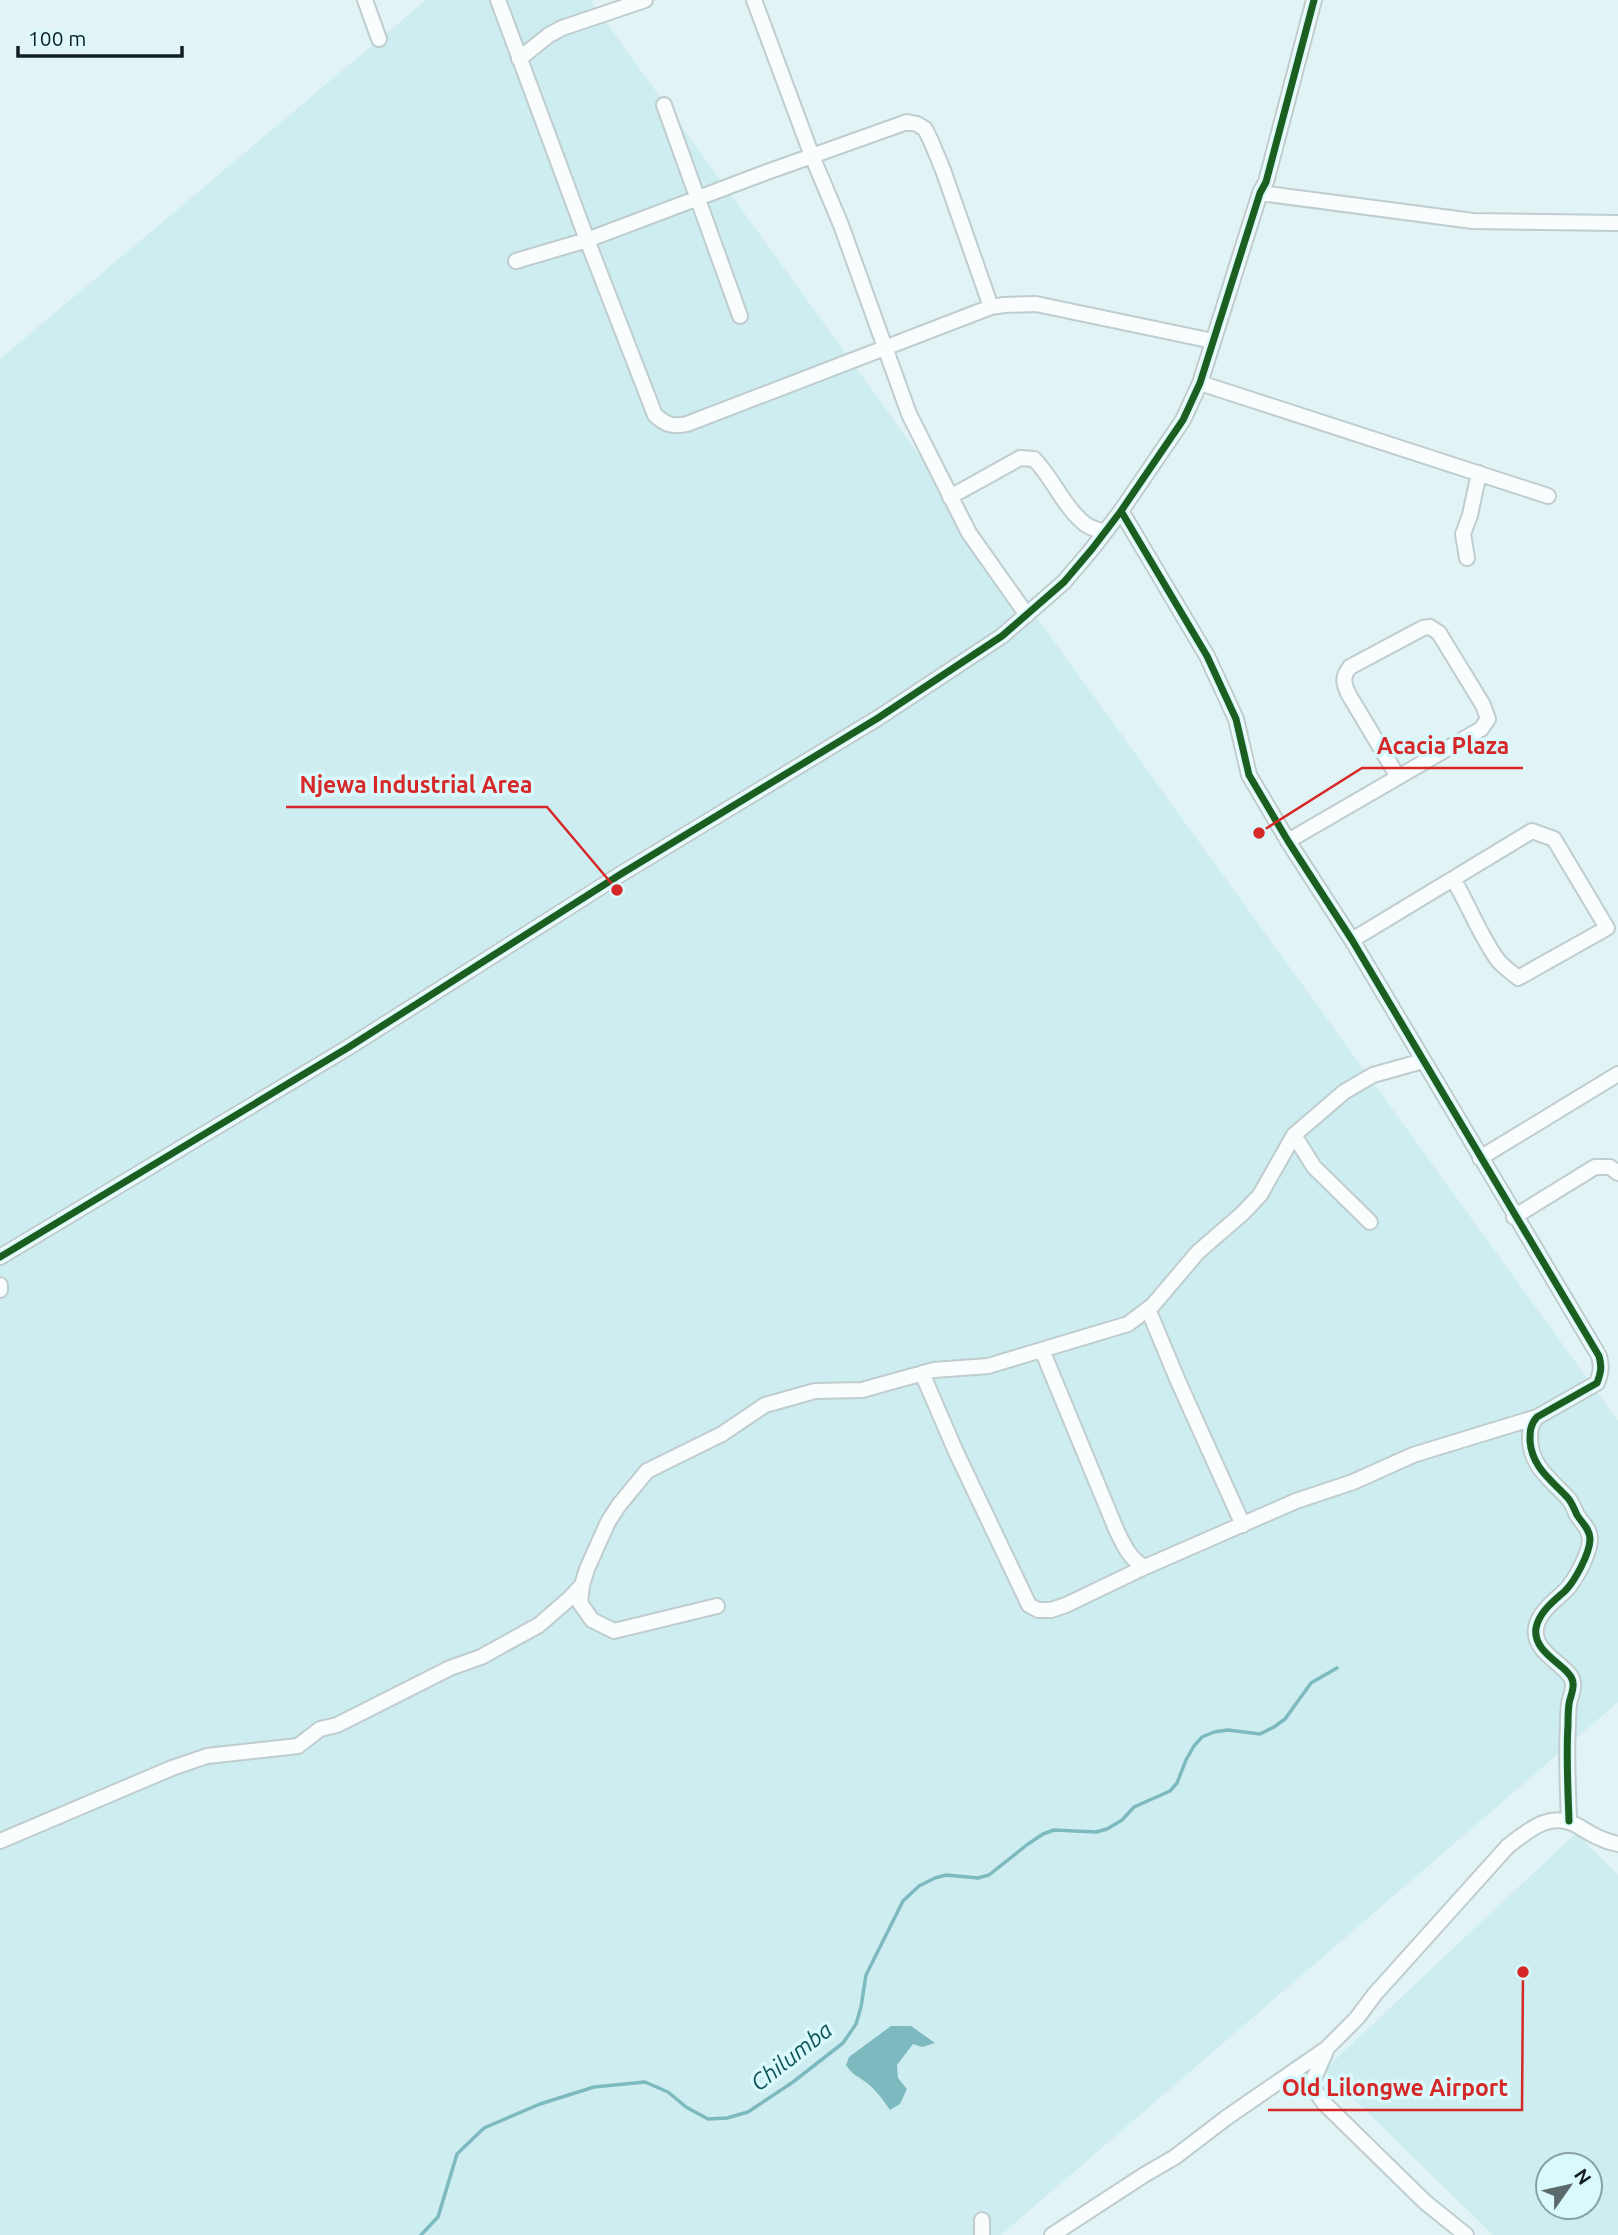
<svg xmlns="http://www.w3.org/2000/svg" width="1618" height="2235" viewBox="0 0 1618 2235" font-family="Ubuntu,sans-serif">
<rect width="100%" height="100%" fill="#e1f3f4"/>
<path fill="#ceedf0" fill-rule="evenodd" d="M426,0H590L1618,1421V1702L1001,2235H0V359Z
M1576,1833L1618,1875V2235H1493L1324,2070ZM1548,2165H1590V2207H1548Z"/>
<path fill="#7dbac0" d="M891,2026H911L935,2043L922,2047L913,2044L897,2065L898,2078L907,2089L900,2104L890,2110C883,2100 877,2091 867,2083C858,2076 852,2075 846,2065L849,2057Z"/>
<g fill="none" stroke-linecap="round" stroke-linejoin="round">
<path stroke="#7dbac0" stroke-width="3.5" d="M421,2235L438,2217L457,2154L484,2128L540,2104L594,2087L645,2082L668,2092L686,2107L708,2119L727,2118L748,2112L793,2082L843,2043L856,2024L861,2007L866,1975L903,1901L919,1886L935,1878L946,1875L978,1878L989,1875L1028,1844L1043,1834L1054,1830L1096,1832L1107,1829L1122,1820L1134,1807L1170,1791L1177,1783L1186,1760L1194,1746L1202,1737L1214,1732L1228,1730L1260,1734L1274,1727L1285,1719L1311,1683L1337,1668"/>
<g stroke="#bfcdce" stroke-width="18">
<path id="minor" d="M365,0L379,39
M498,0L589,245L655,415C666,425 673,427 687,424L991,307L1004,305L1036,304L1213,341
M754,0L812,156L841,225L909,414L969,533L1027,615
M519,59L549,35L562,28L645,0
M664,105L740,316
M1260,193L1473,221L1618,223
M516,261L587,240L767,172L907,122L917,124L925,129L931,141L943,170L991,307
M1200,383L1548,496
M950,497L1020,458L1034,459C1053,478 1063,506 1085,524C1090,528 1098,530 1105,532
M1121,511L1207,656L1236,719L1249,775L1288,841L1352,940L1599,1356C1602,1366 1601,1373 1597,1383L1537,1417C1530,1425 1530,1431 1530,1441C1532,1467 1550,1479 1567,1497C1572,1502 1574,1509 1577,1515C1582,1523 1590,1529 1590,1539C1590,1553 1575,1581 1565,1591C1554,1601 1539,1612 1536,1628C1532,1655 1572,1666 1573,1683C1574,1690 1570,1697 1569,1704C1568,1711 1568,1718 1568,1725C1566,1757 1568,1789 1569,1821
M1467,558L1463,534L1470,515L1479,473
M1288,841L1481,729L1488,719L1483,705L1439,633L1430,627L1423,628L1350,667C1342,677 1343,683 1349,695L1398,777
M1352,940L1532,831L1554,839L1607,928L1518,978C1511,972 1502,966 1497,959C1479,934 1469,905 1453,879
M1294,1135L1314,1167L1370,1222
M1480,1158L1618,1074
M1514,1217L1595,1167H1610L1618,1173
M0,1257L349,1047L621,874L878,718L1002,636L1064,582L1092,549L1121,511L1183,420L1200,383L1260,193L1266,182L1314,0
M0,1285V1290
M1148,1309L1178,1381L1243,1525
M1042,1350L1116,1529C1123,1544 1130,1560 1145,1567
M922,1373L956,1452L1029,1605L1038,1610H1051L1066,1605L1145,1567L1296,1501L1353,1482L1413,1455L1537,1417
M717,1606L614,1631L592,1620L580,1603L582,1585L587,1569L608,1522L619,1505L647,1471L722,1434L765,1405L815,1391L862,1390L934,1370L988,1366L1128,1324L1153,1305L1198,1252L1243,1213L1260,1195L1294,1135L1344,1092L1373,1075L1423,1061
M0,1841L172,1768L207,1756L298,1746L320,1729L337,1725L450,1668L481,1657L539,1625L570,1598L582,1585
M1326,2051L1311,2085L1324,2103L1425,2202L1466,2235
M982,2220V2235
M1052,2235L1144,2175L1175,2157L1226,2118L1326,2049L1357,2018L1375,1994L1508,1846C1529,1830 1551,1810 1578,1826C1591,1834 1602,1841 1618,1844"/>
</g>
<use href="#minor" stroke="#fafdfd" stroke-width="14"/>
<g stroke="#d9f9fc" stroke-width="11">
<path id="cycleway" d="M1121,511L1207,656L1236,719L1249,775L1288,841L1352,940L1599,1356C1602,1366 1601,1373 1597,1383L1537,1417C1530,1425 1530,1431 1530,1441C1532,1467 1550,1479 1567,1497C1572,1502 1574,1509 1577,1515C1582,1523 1590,1529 1590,1539C1590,1553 1575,1581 1565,1591C1554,1601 1539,1612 1536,1628C1532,1655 1572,1666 1573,1683C1574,1690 1570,1697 1569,1704C1568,1711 1568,1718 1568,1725C1566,1757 1568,1789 1569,1821
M0,1257L349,1047L621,874L878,718L1002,636L1064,582L1092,549L1121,511L1183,420L1200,383L1260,193L1266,182L1314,0"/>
</g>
<use href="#cycleway" stroke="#1b5e20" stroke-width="7"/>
</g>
<g text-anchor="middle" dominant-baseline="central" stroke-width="7" stroke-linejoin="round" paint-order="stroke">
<g font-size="23" font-style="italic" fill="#0b5459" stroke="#d9f9fc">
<text transform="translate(791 2056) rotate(-38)">Chilumba</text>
</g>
</g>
<path fill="none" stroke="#d62828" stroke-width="2.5" d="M1259 833L1362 768H1523M617 890L547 807H286M1523 1972L1522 2110H1268"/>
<g fill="#d62828" stroke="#d9f9fc" stroke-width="2.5">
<circle cx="1259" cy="833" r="7"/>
<circle cx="617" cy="890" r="7"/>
<circle cx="1523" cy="1972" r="7"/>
</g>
<g font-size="23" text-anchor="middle" font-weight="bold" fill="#d62828" stroke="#d9f9fc" stroke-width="7" stroke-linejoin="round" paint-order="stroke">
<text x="1443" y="754">Acacia Plaza</text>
<text x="416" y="793">Njewa Industrial Area</text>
<text x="1395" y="2096">Old Lilongwe Airport</text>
</g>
<g transform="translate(1569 2186) rotate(56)"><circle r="33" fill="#d9f9fc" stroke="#8aa1a4" stroke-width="2"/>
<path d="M0-5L12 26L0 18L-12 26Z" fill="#5b696a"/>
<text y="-10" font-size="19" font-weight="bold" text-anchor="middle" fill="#131e20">N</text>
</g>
<path d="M18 46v10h164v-10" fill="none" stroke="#131e20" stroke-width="3.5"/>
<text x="28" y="46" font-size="21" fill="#131e20" stroke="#d9f9fc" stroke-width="5" paint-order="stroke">100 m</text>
</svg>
